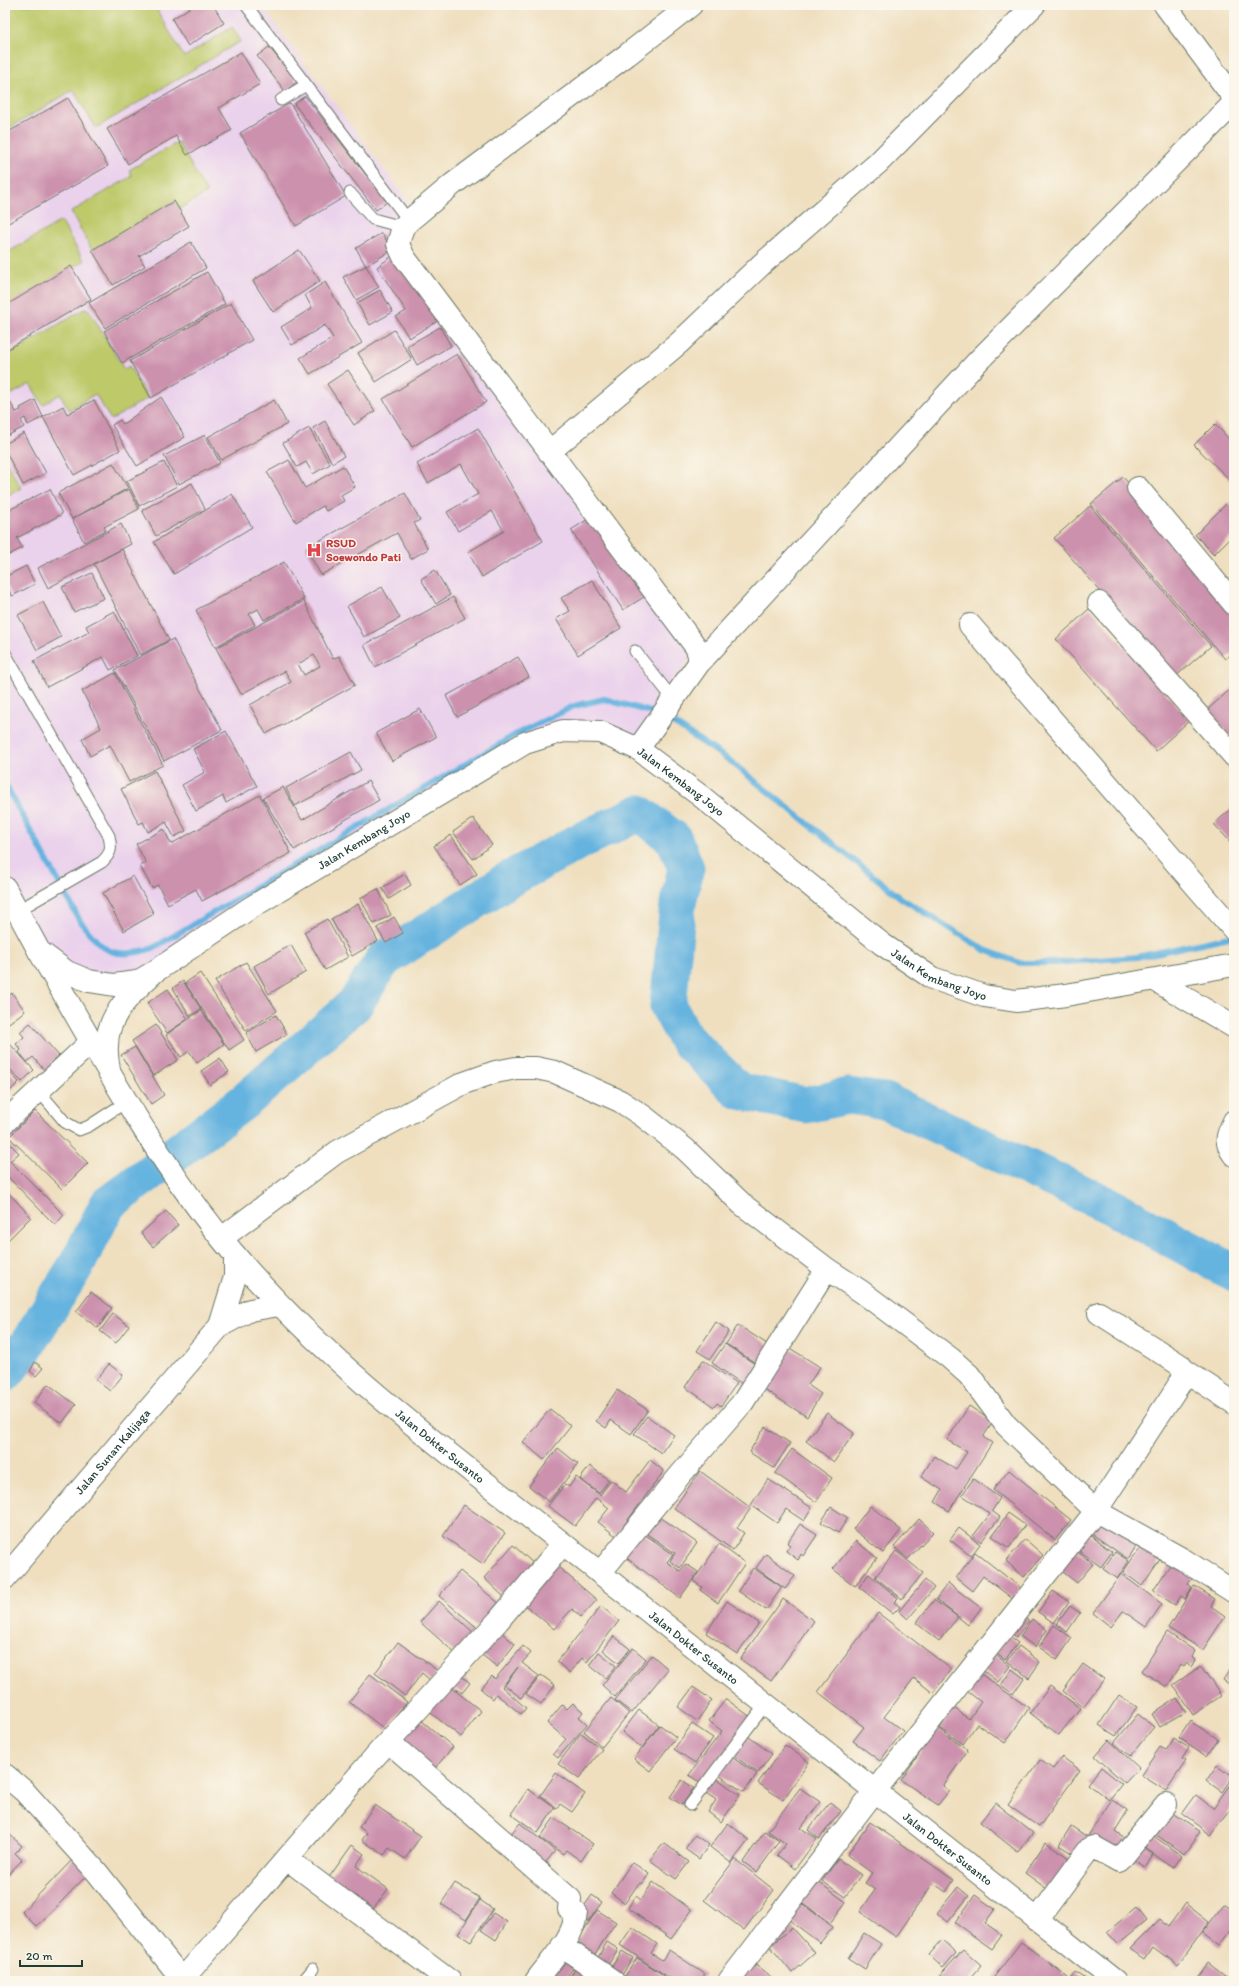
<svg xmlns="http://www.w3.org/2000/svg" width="1239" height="1986" viewBox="0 0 1239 1986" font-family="Itim,sans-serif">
<rect width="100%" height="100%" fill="#fbf7ec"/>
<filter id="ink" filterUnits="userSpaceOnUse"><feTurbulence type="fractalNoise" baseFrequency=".025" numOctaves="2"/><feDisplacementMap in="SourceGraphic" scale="8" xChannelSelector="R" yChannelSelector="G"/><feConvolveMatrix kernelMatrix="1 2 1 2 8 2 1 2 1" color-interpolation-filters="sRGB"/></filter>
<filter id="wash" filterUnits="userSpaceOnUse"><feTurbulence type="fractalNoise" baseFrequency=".012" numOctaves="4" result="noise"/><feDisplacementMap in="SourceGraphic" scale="16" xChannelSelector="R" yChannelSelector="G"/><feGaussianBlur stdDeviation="0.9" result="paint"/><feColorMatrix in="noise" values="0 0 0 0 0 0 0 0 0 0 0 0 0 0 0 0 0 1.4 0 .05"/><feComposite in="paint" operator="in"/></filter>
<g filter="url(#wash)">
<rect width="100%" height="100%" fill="#efdfbf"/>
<path fill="#ead1ec" d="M5,5H261L417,213L400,236L696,647L638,749L563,731L137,982L67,972L5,888Z"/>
<path fill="#bec96b" stroke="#6e8350" d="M5,5H167L157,10L184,57L232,27L241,41L96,128L73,90L5,131Z
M178,142L207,193L179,209L174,201L92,250L71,212L132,176L129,170Z
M61,221L84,261L5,307V254Z
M86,308L89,310L124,369L129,366L148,398L111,420L95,394L69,410L60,394L43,405L30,384L5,398V356Z
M5,458L21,488L5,497Z"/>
<path fill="#96ad5f" stroke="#5a754a" d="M5,1332L32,1351L5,1390Z"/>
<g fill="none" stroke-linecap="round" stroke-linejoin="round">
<path stroke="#65b3df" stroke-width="6" d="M5,784L80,921C105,953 112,960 153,948L515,735L574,706L604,699L654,713L678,726L726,758L901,898L985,950L1020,963H1054L1137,957L1234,936"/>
<path stroke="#65b3df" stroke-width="37" d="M5,1374L21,1354L77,1264L108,1204L245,1101L355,1004L383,960L506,881L580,841L639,813L674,839L686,868L678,903L668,1006L686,1039L739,1091L806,1105L848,1096L885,1101L1110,1206L1234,1273"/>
</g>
<g id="blocks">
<path fill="#cc91ad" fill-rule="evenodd" d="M194,5H213L224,23L188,46L172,19Z
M269,47L297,82L285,91L257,56Z
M241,52L260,84L219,108L232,130L187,155L176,136L128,164L107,129Z
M305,96L387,202L376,210L294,104Z
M68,98L108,166L5,225V134Z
M290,103L346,196L296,226L240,133Z
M174,201L189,226L139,256L145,266L113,285L92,250Z
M382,233L392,250L366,266L356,248Z
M191,242L206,268L105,328L89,303Z
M299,250L320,281L273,312L253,281Z
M395,254L438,321L409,338L396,317L406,311L377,267Z
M71,266L91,299L5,351V306Z
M366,266L379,287L356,300L343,277Z
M207,272L225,304L122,363L104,331Z
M325,282L362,343L310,374L300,358L333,338L325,325L292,345L281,327L312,308L305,295Z
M380,290L393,312L370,325L357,303Z
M231,303L252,340L151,398L130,361Z
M440,327L451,346L417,365L407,346Z
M394,330L412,359L376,382L358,353Z
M457,354L486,402L412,447L383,399Z
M348,370L375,411L354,425L327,384Z
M161,397L185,437L137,466L112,425L120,420L123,424Z
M35,400L43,417L28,425L25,418L21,420L24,427L5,437V405L10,402L16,412L21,410L20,408Z
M94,400L120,450L74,475L43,417L63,406L67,414Z
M274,400L287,424L221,460L208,437Z
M325,421L344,456L332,463L313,428Z
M1215,424L1234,444V484L1194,445Z
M309,428L330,464L313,474L306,462L297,467L283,443Z
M478,428L543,541L482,577L468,552L504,531L492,511L458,531L447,512L478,494L461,464L428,483L417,464Z
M24,433L46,473L23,485L5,450V444Z
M205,435L220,463L179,484L164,456Z
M289,460L305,488L343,466L355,487L341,495L344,501L326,511L323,506L296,522L267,472Z
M164,462L177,486L139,506L127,481Z
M113,463L128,488L72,519L58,493Z
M1123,477L1234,605V652L1225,659L1091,504Z
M192,483L205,509L156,536L142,510Z
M50,489L62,514L17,538L22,548L5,557V512Z
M129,489L139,509L104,527L106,530L84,542L72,519Z
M405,493L420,520L414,523L428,549L411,559L397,533L321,575L306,548Z
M232,494L252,527L174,574L154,542Z
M1228,502L1234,508V534L1214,554L1195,535Z
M1090,506L1211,646L1175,677L1054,538Z
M593,516L644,597L623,610L571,530Z
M121,524L131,544L48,588L38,568Z
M122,549L169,640L140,655L94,564Z
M284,562L304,599L264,620L258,609L249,614L255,625L215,647L196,610Z
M26,566L35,584L12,596L5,583V577Z
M435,570L450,595L436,604L421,579Z
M92,573L104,598L74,612L62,587Z
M592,580L621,628L578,655L556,619L570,611L561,598Z
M382,587L400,618L364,637L347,606Z
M453,597L465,618L375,667L364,645Z
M304,601L333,659L339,656L355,685L266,734L250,705L291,682L285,671L241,694L216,648ZM314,655L320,666L304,675L298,664Z
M43,602L61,637L37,650L18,615Z
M1090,608L1190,720L1156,751L1056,639Z
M114,611L137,656L110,670L103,657L47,687L34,661L89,632L86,626Z
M173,639L222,730L164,761L115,670Z
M518,657L529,677L457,717L446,696Z
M115,673L163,765L129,782L110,745L90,756L82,739L101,728L82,691Z
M1234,686V740L1207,710Z
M420,709L436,737L392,761L376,733Z
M226,731L257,786L226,803L223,796L196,811L182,785L205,772L193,749Z
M351,752L361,770L295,806L286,788Z
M155,771L186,831L174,837L166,822L148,832L143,822L139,824L121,789Z
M368,781L379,800L294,850L263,798L283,787L302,820Z
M260,795L291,853L202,901L196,889L168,904L158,885L152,888L140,866L146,863L136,844L164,829L171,844Z
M1231,809L1234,813V846L1214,824Z
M473,818L492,845L473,859L453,832Z
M451,835L477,874L460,885L434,846Z
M405,874L411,885L389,899L382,888Z
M133,876L154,914L124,931L103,893Z
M378,889L391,915L374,924L360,898Z
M358,904L378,941L352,956L331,919Z
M394,917L403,933L386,943L377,928Z
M327,919L348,957L325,970L304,932Z
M291,945L306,972L269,994L254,966Z
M246,962L277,1011L246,1031L215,981Z
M200,973L244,1040L229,1050L185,983Z
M183,981L201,1009L190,1016L173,988Z
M168,989L188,1019L167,1033L147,1003Z
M12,993L25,1011L6,1025L5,998Z
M201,1010L224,1044L197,1063L189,1051L181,1057L166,1035Z
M276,1015L287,1034L256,1052L246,1033Z
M30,1023L59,1056L50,1063L53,1066L46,1072L33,1057L27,1062L19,1052L21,1050L16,1044L24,1037L20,1032Z
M156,1025L178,1060L153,1076L132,1041Z
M10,1044L34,1070L22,1082L5,1064V1049Z
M135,1047L164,1095L151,1104L121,1055Z
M220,1058L229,1072L210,1085L201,1071Z
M5,1067L19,1082L5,1096Z
M35,1111L88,1163L62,1189L9,1137Z
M10,1144L19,1153L10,1161L64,1215L55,1225L5,1174V1148Z
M5,1189L31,1217L5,1243Z
M166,1211L178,1225L153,1247L141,1233Z
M91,1292L112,1308L98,1328L76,1312Z
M113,1314L129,1326L116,1343L100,1331Z
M716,1322L729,1331L710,1359L697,1351Z
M738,1325L770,1346L757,1364L726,1344Z
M725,1344L758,1366L745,1386L712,1363Z
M788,1347L820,1367L808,1385L821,1394L807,1417L762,1388Z
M703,1360L737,1383L721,1406L717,1403L714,1407L685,1387Z
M35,1362L43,1368L36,1376L30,1371Z
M109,1364L123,1375L110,1391L96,1380Z
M48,1384L76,1405L62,1423L34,1403Z
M617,1390L648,1410L631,1434L611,1420L606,1428L596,1421Z
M969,1406L993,1422L983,1437L992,1443L949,1511L935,1502L942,1490L921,1477L934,1456L956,1469L967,1452L947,1440Z
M550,1409L571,1426L544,1460L523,1442Z
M827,1413L854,1433L834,1462L806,1441Z
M647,1416L674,1435L661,1453L634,1434Z
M765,1427L790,1443L774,1468L749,1452Z
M558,1448L578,1464L549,1502L529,1486Z
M792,1449L832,1478L816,1502L775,1473Z
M650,1460L664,1471L616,1536L598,1522L609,1508L596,1498L575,1526L548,1506L565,1484L569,1487L576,1477L600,1495L611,1480L626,1492Z
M590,1466L609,1480L599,1493L580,1479Z
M1009,1470L1071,1520L1055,1540L993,1490Z
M700,1471L751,1508L737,1528L744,1533L733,1550L674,1508Z
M768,1479L812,1508L804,1521L786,1509L777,1523L751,1505Z
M973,1479L1000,1498L992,1511L1000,1517L981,1542L973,1536L990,1514L962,1495Z
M464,1505L505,1533L483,1564L443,1536Z
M870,1506L901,1530L883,1553L853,1529Z
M831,1507L848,1518L838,1533L821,1522Z
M653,1512L697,1543L680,1568L670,1561L675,1553L641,1530Z
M1008,1513L1025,1525L1009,1548L992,1536Z
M1096,1515L1138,1543L1128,1559L1086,1530Z
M919,1519L933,1532L908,1559L894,1547Z
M800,1524L817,1535L803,1556L801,1554L798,1560L786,1551L790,1545L787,1543Z
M959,1528L980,1544L971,1556L950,1540Z
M637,1529L673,1554L667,1562L680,1571L686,1564L698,1572L680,1598L620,1553Z
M1085,1531L1112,1552L1101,1567L1073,1546Z
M1025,1539L1043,1555L1024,1577L1006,1561Z
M856,1541L877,1558L855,1586L833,1569Z
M719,1544L745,1563L718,1603L700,1590L702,1587L693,1581Z
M513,1545L535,1565L505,1598L484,1578Z
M1070,1545L1093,1564L1077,1583L1054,1565Z
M1142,1545L1161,1558L1142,1586L1123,1572Z
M896,1551L923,1573L902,1599L875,1577Z
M975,1552L1021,1588L1013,1599L983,1576L972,1591L956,1578Z
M1115,1552L1129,1561L1117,1579L1103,1569Z
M766,1554L795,1576L785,1589L756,1568Z
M551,1561L597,1600L581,1617L572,1609L554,1629L518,1599Z
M1172,1562L1194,1576L1188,1584L1192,1587L1185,1599L1181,1596L1175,1605L1153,1591Z
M753,1568L782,1587L766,1610L738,1591Z
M460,1571L501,1605L480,1630L439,1596Z
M869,1574L898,1598L894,1602L900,1607L893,1614L859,1587Z
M1121,1574L1162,1604L1146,1627L1123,1611L1111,1627L1093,1613Z
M925,1580L934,1588L908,1619L899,1611Z
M948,1583L981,1608L968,1625L936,1599Z
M1194,1586L1215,1599L1211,1606L1225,1616L1203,1650L1168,1628Z
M1053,1591L1069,1601L1054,1623L1038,1612Z
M783,1599L814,1621L771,1681L740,1659Z
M934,1600L958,1617L939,1641L916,1623Z
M439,1601L476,1635L457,1655L420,1622Z
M727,1601L759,1623L737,1654L706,1633Z
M601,1606L619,1621L587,1662L582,1658L570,1673L557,1662Z
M1070,1606L1080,1613L1067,1632L1057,1624Z
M1017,1612L1029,1621L1016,1637L1005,1628Z
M878,1613L951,1669L933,1693L914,1678L884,1717L903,1731L880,1761L853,1741L864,1727L818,1692Z
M1032,1619L1047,1630L1035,1647L1020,1636Z
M1054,1625L1072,1638L1057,1660L1039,1647Z
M495,1627L515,1644L497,1667L476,1650Z
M1002,1631L1018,1643L1005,1660L989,1648Z
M1167,1632L1195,1651L1192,1657L1196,1660L1192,1667L1187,1663L1184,1667L1181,1665L1167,1687L1142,1671Z
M614,1636L630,1649L619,1663L603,1650Z
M398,1642L438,1671L431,1681L422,1673L405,1696L375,1673Z
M523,1646L531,1653L522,1663L539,1676L521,1698L505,1685L518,1667L502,1687L526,1708L521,1714L496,1694L493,1699L481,1689L492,1676L495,1679Z
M1019,1646L1040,1662L1029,1678L1007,1661Z
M633,1648L646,1659L615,1697L602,1685Z
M988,1649L1010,1666L998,1682L976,1665Z
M599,1652L616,1666L606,1678L589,1665Z
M652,1655L668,1669L632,1713L615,1700Z
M1234,1663V1687L1223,1680Z
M1083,1664L1104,1679L1083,1707L1063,1691Z
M1201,1666L1221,1696L1193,1715L1173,1685Z
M1012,1669L1024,1678L1013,1694L1001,1685Z
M456,1672L470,1683L462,1693L448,1683Z
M979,1673L1029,1708L1005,1743L977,1724L963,1744L940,1728L954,1708L969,1719L981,1702L967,1691Z
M370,1674L407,1702L386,1730L349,1702Z
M541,1675L555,1685L541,1704L526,1694Z
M447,1684L481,1711L461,1737L427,1710Z
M1050,1686L1080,1708L1059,1735L1030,1713Z
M693,1687L712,1700L697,1721L678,1707Z
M1119,1695L1137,1707L1116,1736L1099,1725Z
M611,1698L629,1713L602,1747L584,1731Z
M1177,1698L1186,1712L1160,1727L1152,1714Z
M726,1699L752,1718L703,1785L689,1775L722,1731L709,1721Z
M573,1703L583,1712L579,1717L587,1724L558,1758L553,1754L566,1739L547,1723L562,1705L567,1709Z
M639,1710L659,1725L642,1748L622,1732Z
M1138,1714L1154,1727L1130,1756L1114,1743Z
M415,1715L453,1747L429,1775L391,1742Z
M1190,1721L1218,1739L1207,1756L1179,1738Z
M692,1724L713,1738L695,1763L674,1749Z
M660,1725L676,1737L650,1771L634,1759Z
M937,1728L968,1750L943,1786L949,1791L938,1805L901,1780Z
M581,1733L602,1749L579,1779L558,1764Z
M745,1734L772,1754L758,1773L730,1753Z
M1173,1738L1189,1748L1182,1759L1186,1761L1166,1791L1141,1775L1160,1747L1166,1750Z
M1109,1740L1139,1768L1125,1783L1095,1756Z
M785,1745L809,1762L783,1800L758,1783Z
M730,1756L757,1774L744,1792L717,1774Z
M1062,1757L1080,1770L1039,1827L1008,1805L1040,1760L1053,1769Z
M1218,1765L1233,1776L1222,1792L1207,1781Z
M1101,1767L1122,1784L1109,1800L1088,1784Z
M556,1773L585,1794L572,1812L560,1804L557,1808L540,1796Z
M712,1775L740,1795L721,1822L708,1812L716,1800L702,1790Z
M682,1780L694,1788L682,1805L670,1797Z
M1229,1786L1234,1789V1805L1211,1835L1182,1814L1196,1795L1213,1808Z
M800,1788L820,1802L801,1828L817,1839L795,1869L777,1855L786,1844L768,1831Z
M528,1789L555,1808L538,1833L511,1814Z
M1112,1799L1128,1810L1115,1831L1130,1842L1120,1857L1088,1836Z
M830,1802L841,1811L819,1839L808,1830Z
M995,1803L1033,1833L1018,1852L980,1822Z
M375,1805L421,1836L405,1859L389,1848L384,1855L362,1840L367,1833L359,1827Z
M1165,1808L1200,1832L1184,1854L1149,1830Z
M554,1818L593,1844L581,1861L566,1850L563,1854L540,1838Z
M870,1822L954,1880L946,1892L933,1883L896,1937L860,1912L875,1890L865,1883L872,1873L847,1855Z
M520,1823L555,1851L546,1862L550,1865L544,1873L505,1841Z
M728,1823L749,1840L731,1863L710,1847Z
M1071,1826L1092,1840L1079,1858L1059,1845Z
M6,1831L22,1846L15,1853L22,1860L6,1877Z
M765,1831L779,1841L757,1872L743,1862Z
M1148,1832L1182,1856L1174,1868L1139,1844Z
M695,1835L709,1845L699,1859L685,1849Z
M1046,1842L1076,1863L1054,1894L1025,1873Z
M664,1843L689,1862L676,1879L650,1860Z
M1136,1843L1153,1854L1145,1867L1128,1856Z
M352,1845L364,1854L356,1866L388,1889L369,1915L325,1883Z
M74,1858L89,1873L37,1927L22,1912Z
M735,1859L774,1890L744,1930L704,1900Z
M838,1859L861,1875L845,1897L822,1881Z
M632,1862L649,1874L642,1884L639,1883L625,1903L611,1893Z
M813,1878L846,1902L830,1923L797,1899Z
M653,1882L692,1910L671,1939L628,1908L636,1896L641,1900Z
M455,1883L480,1898L466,1920L441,1904Z
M958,1887L969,1896L948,1922L937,1913Z
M592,1895L602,1902L588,1922L578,1915Z
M975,1895L995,1909L985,1923L1002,1935L992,1949L955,1923Z
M796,1899L833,1927L820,1943L784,1916Z
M480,1900L493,1909L471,1942L458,1934Z
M1185,1903L1209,1922L1177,1966L1152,1947L1144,1959L1130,1949L1160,1919L1168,1926Z
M1224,1904L1234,1911V1928L1220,1947L1202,1933Z
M1136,1908L1146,1921L1118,1944L1107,1932Z
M597,1910L616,1922L591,1960L572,1949Z
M493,1913L507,1922L496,1940L481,1930Z
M632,1927L657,1944L651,1953L662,1960L669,1950L705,1974L700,1981H674L620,1945Z
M792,1927L815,1953L792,1973L770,1946Z
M864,1933L881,1944L865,1969L848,1958Z
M942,1940L956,1953L943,1968L929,1955Z
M607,1942L618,1949L603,1973L593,1966Z
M1021,1942L1068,1977L1065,1981H991Z
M963,1950L981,1966L968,1981H935Z
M622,1951L633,1958L618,1981L607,1974Z
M558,1957L573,1968L564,1981H552L544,1976Z
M637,1958L664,1975L660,1981H622Z
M748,1959L776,1981H744L736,1975Z
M1209,1962L1226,1975L1221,1981H1195Z
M578,1964L606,1981H567Z
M1076,1972L1087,1980L1086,1981H1069Z
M1226,1975L1234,1981H1222Z"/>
</g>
</g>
<g filter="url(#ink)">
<use href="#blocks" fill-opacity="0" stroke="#687665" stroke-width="1"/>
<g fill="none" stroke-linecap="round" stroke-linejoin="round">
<g stroke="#687665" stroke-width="13">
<path id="service" d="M246,5L402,212
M281,100L306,85
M350,193L373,219L403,227
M635,651L673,699
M5,653L109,836C112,849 111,853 102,862L17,911
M38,1090L65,1122L79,1130L89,1126L126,1102
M690,1805L765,1705
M303,1981L313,1969"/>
</g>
<g stroke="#687665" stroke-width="24">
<path id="minor" d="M691,5L627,55L453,184L410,220L403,227L398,244L404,257L696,647L699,655V663
M1165,5L1234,98
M549,452L679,343L763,263L878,163L1034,5
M1138,488L1234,604
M1099,603L1234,756
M970,625L1234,930
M638,749L699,663L978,361L1234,103
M1155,980L1234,1027
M1234,1121C1227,1135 1224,1142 1234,1155
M5,1122L91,1042
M222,1238L337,1152L464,1083L495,1072L516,1068H536L555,1072L620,1101L643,1116L685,1149L743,1205L827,1269L862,1292L950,1358L969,1375L1006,1425L1096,1511L1184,1560L1234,1592
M1184,1370L1234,1403
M600,1573L681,1474L743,1402L827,1269
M389,1742L570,1899L569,1909L576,1913C574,1939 550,1961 536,1981
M5,1775L24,1791L96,1871L182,1979
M287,1859L450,1981
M1037,1920L1090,1848L1094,1847L1119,1861L1166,1804
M562,1946L613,1981
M181,1981L378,1753L498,1621L563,1544
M729,1981L874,1792L1096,1511L1182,1380L1184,1370L1180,1365L1099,1313"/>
</g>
<g stroke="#687665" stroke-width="24">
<g id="secondary">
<path id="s1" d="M39,951C99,1055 157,1163 235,1255C333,1371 459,1460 576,1554C755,1697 935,1839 1115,1981"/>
<path d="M109,1070C108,1062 106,1053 107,1045C107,1015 132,993 152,974"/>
<path d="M220,1326L235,1277V1255"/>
<path id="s2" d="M5,1578L220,1326L250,1310L279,1305"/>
</g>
</g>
<g stroke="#687665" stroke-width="24">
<g id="primary">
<path id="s3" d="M5,888L39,951L67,972L89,981L114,985L137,982L154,972L250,908L525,743L563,731L600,732L638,749L702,797L882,944L932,978L984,996L1016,1001L1066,995L1234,965"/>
</g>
</g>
<use href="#service" stroke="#fff" stroke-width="11"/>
<use href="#minor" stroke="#fff" stroke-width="22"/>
<use href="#secondary" stroke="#fff" stroke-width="22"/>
<use href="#primary" stroke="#fff" stroke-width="22"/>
</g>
</g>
<defs>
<g id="hospital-bare" transform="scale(1.2)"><path d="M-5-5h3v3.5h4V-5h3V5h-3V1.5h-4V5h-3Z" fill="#e0444e" stroke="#fbf7ec" stroke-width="2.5" paint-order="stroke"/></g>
</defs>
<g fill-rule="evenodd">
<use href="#hospital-bare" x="314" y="550"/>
</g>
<g text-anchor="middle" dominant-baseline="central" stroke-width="3" stroke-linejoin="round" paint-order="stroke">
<g font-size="12" font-weight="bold" fill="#be3a42" stroke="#fbf7ec" text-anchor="start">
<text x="326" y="543">RSUD<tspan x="326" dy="14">Soewondo Pati</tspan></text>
</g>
<g font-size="12" fill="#1f3d34" stroke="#fbf7ec">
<text stroke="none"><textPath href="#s3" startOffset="807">Jalan Kembang Joyo</textPath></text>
<text stroke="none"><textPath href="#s3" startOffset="447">Jalan Kembang Joyo</textPath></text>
<text stroke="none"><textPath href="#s3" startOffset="1131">Jalan Kembang Joyo</textPath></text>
<text stroke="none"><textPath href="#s1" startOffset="643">Jalan Dokter Susanto</textPath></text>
<text stroke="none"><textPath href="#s2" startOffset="166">Jalan Sunan Kalijaga</textPath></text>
<text stroke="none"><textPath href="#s1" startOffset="967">Jalan Dokter Susanto</textPath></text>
<text stroke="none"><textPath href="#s1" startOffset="1291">Jalan Dokter Susanto</textPath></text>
</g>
</g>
<rect width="1239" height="1986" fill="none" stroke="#fbf7ec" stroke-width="20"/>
<path d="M20 1960v6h62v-6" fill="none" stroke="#1f3d34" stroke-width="2"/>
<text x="26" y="1960" font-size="12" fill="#1f3d34" stroke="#fbf7ec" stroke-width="3" paint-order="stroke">20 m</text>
</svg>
